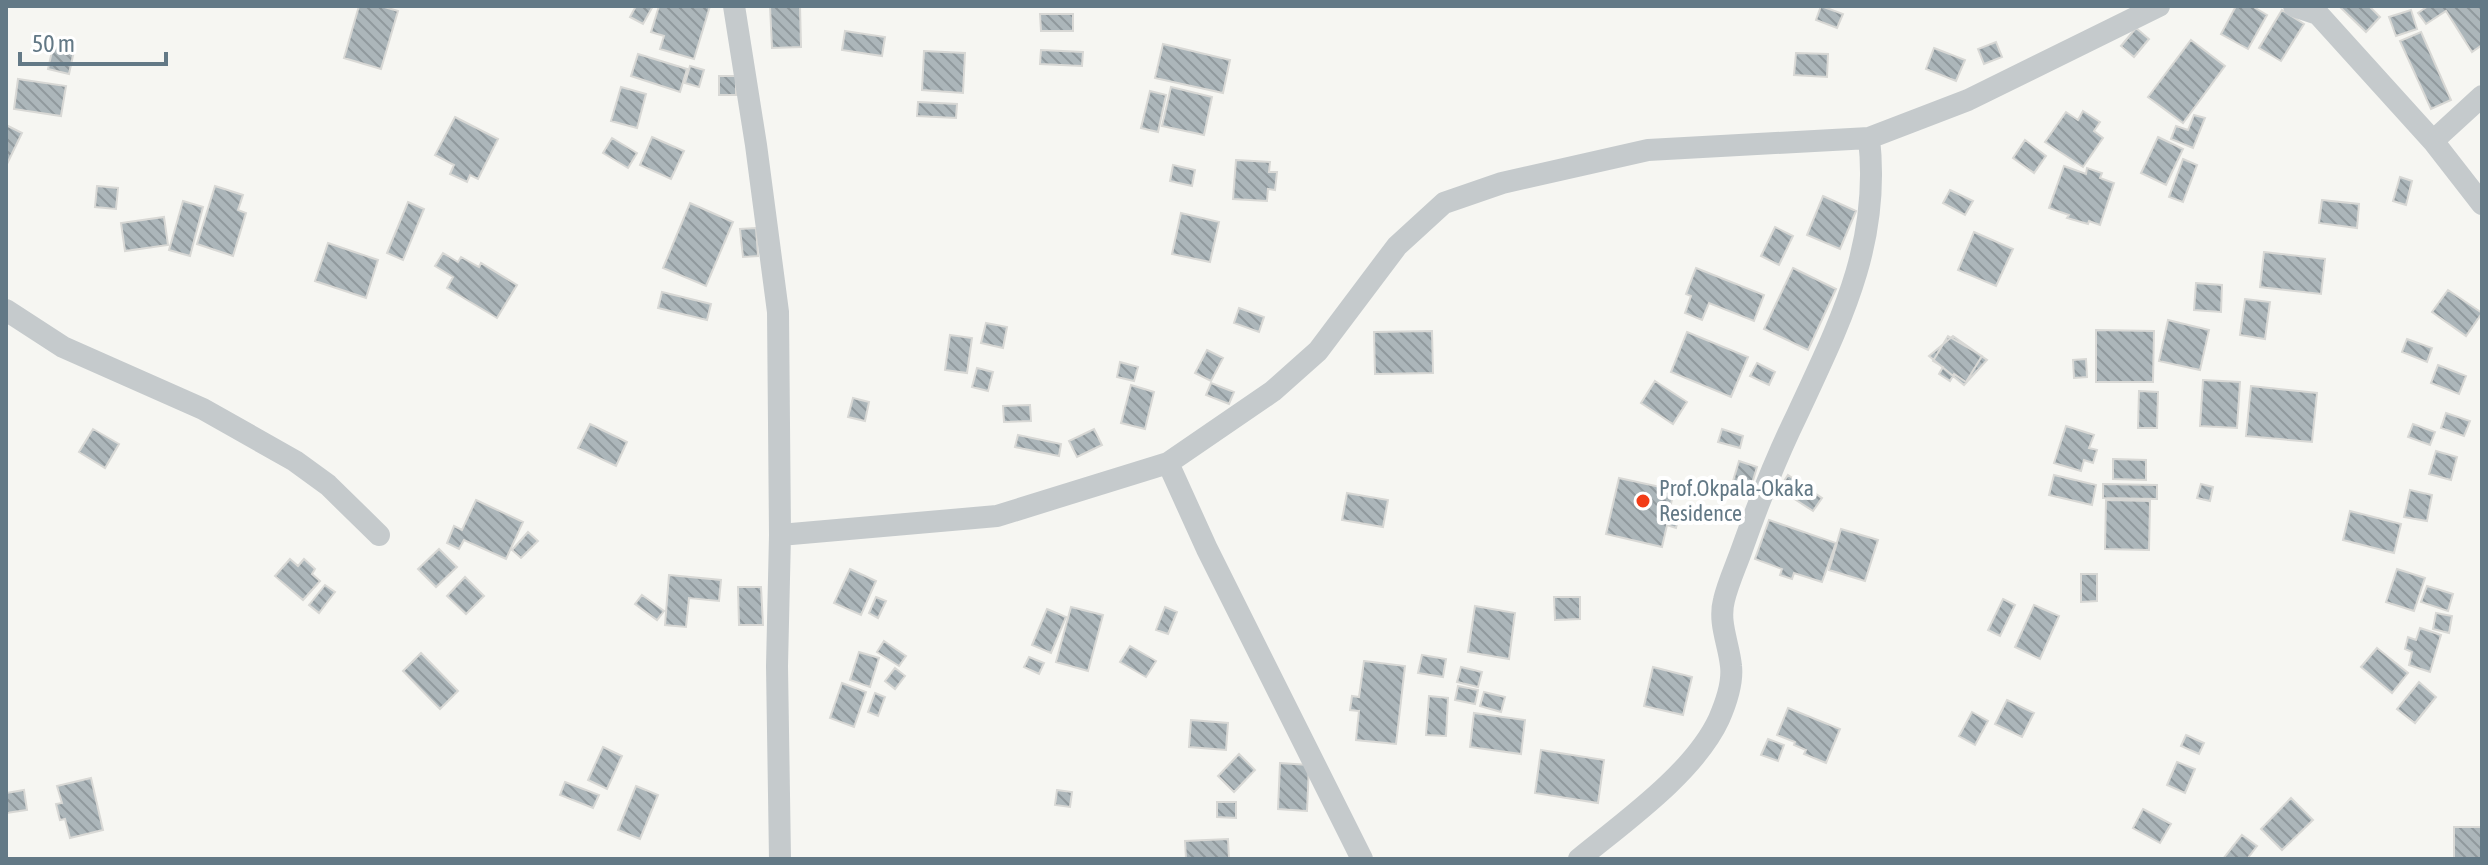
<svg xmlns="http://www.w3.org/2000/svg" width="2488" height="865" viewBox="0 0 2488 865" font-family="'Asap Condensed',sans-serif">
<defs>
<pattern id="building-back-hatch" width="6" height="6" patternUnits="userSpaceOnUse" patternTransform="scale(2)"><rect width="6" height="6" fill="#acb6ba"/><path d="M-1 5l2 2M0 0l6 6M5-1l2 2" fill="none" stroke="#90999d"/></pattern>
</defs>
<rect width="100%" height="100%" fill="#f6f6f2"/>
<path fill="url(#building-back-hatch)" stroke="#d8d8d5" stroke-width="2" d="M359,6H381L398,11L381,69L344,58Z
M636,6H653L643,24L630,17Z
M659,6H710L694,59L660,49L664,36L651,32Z
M770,6H800L801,47L772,48Z
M1821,6L1843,14L1837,28L1816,20Z
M2236,6H2252L2267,15L2248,49L2221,34Z
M2339,6H2369L2380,17L2366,32Z
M2428,6H2482V45L2472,52L2446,11L2426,24L2418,13Z
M2282,10L2304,24L2281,61L2259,48Z
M2411,10L2417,29L2396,36L2389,17Z
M1040,14H1073V31H1041Z
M2136,28L2149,39L2134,57L2121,46Z
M845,31L885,37L882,56L842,50Z
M2421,32L2451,100L2431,109L2400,41Z
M2191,40L2225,66L2183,123L2148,97Z
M1996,42L2002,57L1984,64L1978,49Z
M1163,44L1230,60L1223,93L1155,78Z
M53,47L74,51L69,74L48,69Z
M1934,48L1965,60L1956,81L1926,69Z
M1041,50L1083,52L1082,66L1040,64Z
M924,51L965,53L963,93L922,90Z
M1796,53L1828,54L1827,77L1794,75Z
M638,54L687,69L680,92L631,76Z
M690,66L704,70L699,87L685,83Z
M719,76H736V95H719Z
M18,79L66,86L61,116L14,109Z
M621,87L646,94L637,128L611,121Z
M1171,87L1212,97L1204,135L1162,126Z
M1150,91L1166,95L1158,132L1141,128Z
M918,102L957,104L956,118L917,116Z
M2083,111L2100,122L2094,131L2103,138L2083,167L2045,142L2066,112L2078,120Z
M2194,115L2205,118L2193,148L2171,139L2176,126L2188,130Z
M455,117L498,139L478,179L470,175L467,182L450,174L454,165L435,155Z
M6,125L22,133L6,166Z
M652,137L684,151L671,179L640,165Z
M2158,137L2183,149L2166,185L2141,173Z
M612,138L637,153L628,168L603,153Z
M2025,140L2046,156L2034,173L2013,158Z
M2183,159L2197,165L2183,202L2169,197Z
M1236,160L1270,162L1269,172H1277L1275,190L1268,189L1267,201L1233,199Z
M1173,165L1195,170L1192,186L1170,181Z
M2064,166L2086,174L2087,168L2102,173L2100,178L2114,183L2100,225L2089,221L2088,224L2067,218L2069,215L2049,208Z
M2400,177L2412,181L2406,205L2393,201Z
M97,186L118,188L116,209L95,207Z
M215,186L243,195L238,210L246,213L233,256L197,244Z
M1950,190L1973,201L1965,215L1943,203Z
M1823,196L1856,211L1840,249L1807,235Z
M2322,200L2359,204L2357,228L2319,223Z
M183,201L203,207L190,256L169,250Z
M408,202L424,209L403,260L387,253Z
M690,203L733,222L706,286L663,268Z
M1181,213L1219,222L1210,262L1172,254Z
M164,217L168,245L125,251L121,223Z
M1775,227L1793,236L1779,265L1761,256Z
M756,228L758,256L743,257L740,229Z
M1974,232L2013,249L1996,286L1958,270Z
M328,243L378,260L366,298L315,281Z
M2264,252L2325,259L2321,294L2260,287Z
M443,253L458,262L461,257L479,267L481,263L517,285L497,318L447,288L453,277L435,266Z
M1696,268L1764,295L1754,321L1709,303L1702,320L1685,313L1691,296L1686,294Z
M1793,268L1836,289L1808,350L1764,329Z
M2196,283L2222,285L2221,312L2194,310Z
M2448,290L2482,313L2466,336L2432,312Z
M662,292L711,304L707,320L658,308Z
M2245,299L2270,302L2265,339L2240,335Z
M1239,308L1264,317L1259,332L1234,323Z
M2168,320L2209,330L2200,370L2159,361Z
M986,323L1007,327L1003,348L981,343Z
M2096,330L2154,331L2153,382H2096Z
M1432,331L1433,373L1375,374L1374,332Z
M1687,332L1748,357L1731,397L1671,372Z
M950,335L972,338L967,373L945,370Z
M1948,336L1982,356L1966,382L1954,374L1950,381L1939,374L1943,367L1933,361Z
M1953,336L1987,360L1964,385L1929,356Z
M2407,339L2432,348L2427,362L2402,352Z
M1207,350L1223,358L1211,381L1195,373Z
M2086,359L2087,377L2074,378L2073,360Z
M1120,362L1138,367L1134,381L1117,377Z
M1757,363L1775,372L1769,385L1750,376Z
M2438,365L2466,376L2459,394L2431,383Z
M977,368L993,372L988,391L972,387Z
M2203,380L2240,382L2237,428L2200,426Z
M1655,381L1687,402L1673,424L1641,403Z
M1211,383L1234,392L1229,404L1206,395Z
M1131,385L1154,392L1145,429L1121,423Z
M2251,386L2317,393L2312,442L2246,436Z
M2139,391L2158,392L2157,428H2138Z
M853,398L869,402L865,421L848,417Z
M1030,405L1031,421L1004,422L1003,406Z
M2446,413L2470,421L2464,436L2441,428Z
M590,424L627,442L616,466L578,448Z
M2413,424L2435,432L2430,445L2408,437Z
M2066,426L2094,435L2089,448L2097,450L2093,463L2084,460L2081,471L2054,463Z
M93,429L119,444L105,468L79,452Z
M1094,429L1102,445L1077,457L1069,441Z
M1722,429L1743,436L1740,448L1718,442Z
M1018,435L1061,444L1059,456L1015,447Z
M2436,451L2457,457L2451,480L2429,474Z
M2113,459L2146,460V480L2113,479Z
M1739,461L1757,467L1748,497L1730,491Z
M1788,475L1822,498L1813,511L1779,489Z
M2054,475L2096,485L2092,505L2049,495Z
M1619,478L1674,490L1669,513L1679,515L1676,528L1667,525L1662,547L1606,534Z
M2103,484L2157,485V499L2103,498Z
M2201,484L2213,487L2210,501L2197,498Z
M2410,490L2432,495L2427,521L2404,517Z
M1347,493L1388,500L1383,527L1342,520Z
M476,500L523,522L506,559L464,540L459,549L447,543L454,526L462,530Z
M2106,500L2150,501L2149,550L2105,549Z
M2350,511L2401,524L2394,553L2343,540Z
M1769,520L1836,543L1822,582L1794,573L1792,579L1780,575L1782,569L1755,559Z
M1841,529L1878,540L1865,581L1829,570Z
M528,532L538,541L521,558L512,550Z
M439,549L457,567L436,587L418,569Z
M290,559L298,566L304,559L315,569L312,574L320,581L303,600L275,576Z
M850,569L876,581L861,615L834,603Z
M2397,569L2425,578L2414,611L2386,602Z
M2081,574H2097V601L2081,602Z
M669,575L721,580L719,601L689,598L686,627L665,625Z
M465,577L484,596L466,614L447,596Z
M325,585L335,592L319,613L309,605Z
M2427,586L2453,594L2448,611L2421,602Z
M738,587H761L763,625H739Z
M642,595L664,611L657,620L635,604Z
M876,597L886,601L878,618L869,613Z
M1554,597H1580V619L1555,620Z
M2003,599L2015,605L2000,636L1988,630Z
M2034,605L2059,616L2040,659L2015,647Z
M1475,606L1515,613L1509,659L1468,652Z
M1071,607L1103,615L1088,671L1056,662Z
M1165,607L1177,612L1168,634L1156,630Z
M1047,609L1066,617L1051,653L1032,645Z
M2436,613L2452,616L2449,633L2433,629Z
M2420,628L2441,635L2430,672L2409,665L2412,652L2405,649L2408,637L2416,640Z
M884,641L906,656L899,666L877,652Z
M1130,646L1156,661L1146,677L1120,662Z
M2377,648L2408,673L2392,693L2361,667Z
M859,652L879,658L870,687L850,680Z
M421,653L458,691L440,709L403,671Z
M1422,655L1446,659L1443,677L1418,673Z
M1029,657L1044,663L1039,674L1024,667Z
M1364,661L1405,666L1396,744L1356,740L1359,711L1350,710L1352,696L1359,697Z
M1461,667L1482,672L1478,687L1457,682Z
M1653,667L1692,677L1683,715L1644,706Z
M895,668L905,676L895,689L885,681Z
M2419,682L2436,697L2415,723L2397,709Z
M842,683L866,692L854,727L830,718Z
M1458,686L1478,690L1475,704L1455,700Z
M1484,692L1505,697L1501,712L1480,706Z
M875,693L885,697L878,716L868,712Z
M1429,696L1448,698L1446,736L1426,735Z
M2007,700L2034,713L2022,737L1995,724Z
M1788,708L1840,729L1826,763L1804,754L1806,750L1794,745L1795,742L1777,735Z
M1972,712L1988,721L1975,745L1959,736Z
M1474,713L1525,720L1521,754L1470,747Z
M1191,720L1228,723L1226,750L1189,747Z
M2186,735L2204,743L2199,754L2181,746Z
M1768,739L1784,745L1778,761L1761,755Z
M603,747L622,756L607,789L588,780Z
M1541,750L1604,760L1598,803L1535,793Z
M1239,754L1255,770L1234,792L1218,776Z
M2177,762L2195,769L2185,793L2167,785Z
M1280,763L1309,765L1307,811L1278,809Z
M91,778L103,830L70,838L65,819L60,820L56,804L62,803L57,786Z
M565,782L599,795L593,808L560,795Z
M636,786L658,795L640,839L618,830Z
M24,790L27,810L6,813V793Z
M1057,790L1072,792L1070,807L1055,805Z
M2291,798L2313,820L2282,850L2261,829Z
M1217,802H1236V818L1217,817Z
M2143,809L2171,824L2160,843L2133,828Z
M2454,827H2482V859H2454Z
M2242,835L2257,846L2247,859H2223Z
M1228,839L1229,859H1186L1185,841Z"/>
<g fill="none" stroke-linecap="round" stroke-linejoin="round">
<path stroke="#c5cacc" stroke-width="22" d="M734,6L756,145L778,312L780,535L777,666L780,859
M2294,6L2318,14L2433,141L2482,204
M2433,141L2482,96
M6,310L63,347L203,409L295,461L328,485L379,535
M1168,463L1207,549L1362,859
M780,535L997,516L1168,463L1273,391L1318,351L1397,246L1444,203L1502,183L1648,150L1869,138L1968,100L2159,6
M1579,859C1624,822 1694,773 1719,719C1726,703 1733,683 1731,666C1729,644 1718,623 1724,600C1728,583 1736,566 1742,549C1758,504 1776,458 1797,415C1840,322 1881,244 1869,138"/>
</g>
<circle fill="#f23c17" stroke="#fff" stroke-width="3" cx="1643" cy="501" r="8"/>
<g text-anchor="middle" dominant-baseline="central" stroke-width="8" stroke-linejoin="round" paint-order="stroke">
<g font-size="22" fill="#637986" stroke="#fff" text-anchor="start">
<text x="1659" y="488">Prof.Okpala-Okaka<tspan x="1659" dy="25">Residence</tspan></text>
</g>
</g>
<rect width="2488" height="865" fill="none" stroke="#637986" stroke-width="16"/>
<path d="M20 52v12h146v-12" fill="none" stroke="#637986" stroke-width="4"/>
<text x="32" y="52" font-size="24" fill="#637986" stroke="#ffffff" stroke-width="6" paint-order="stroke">50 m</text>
</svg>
